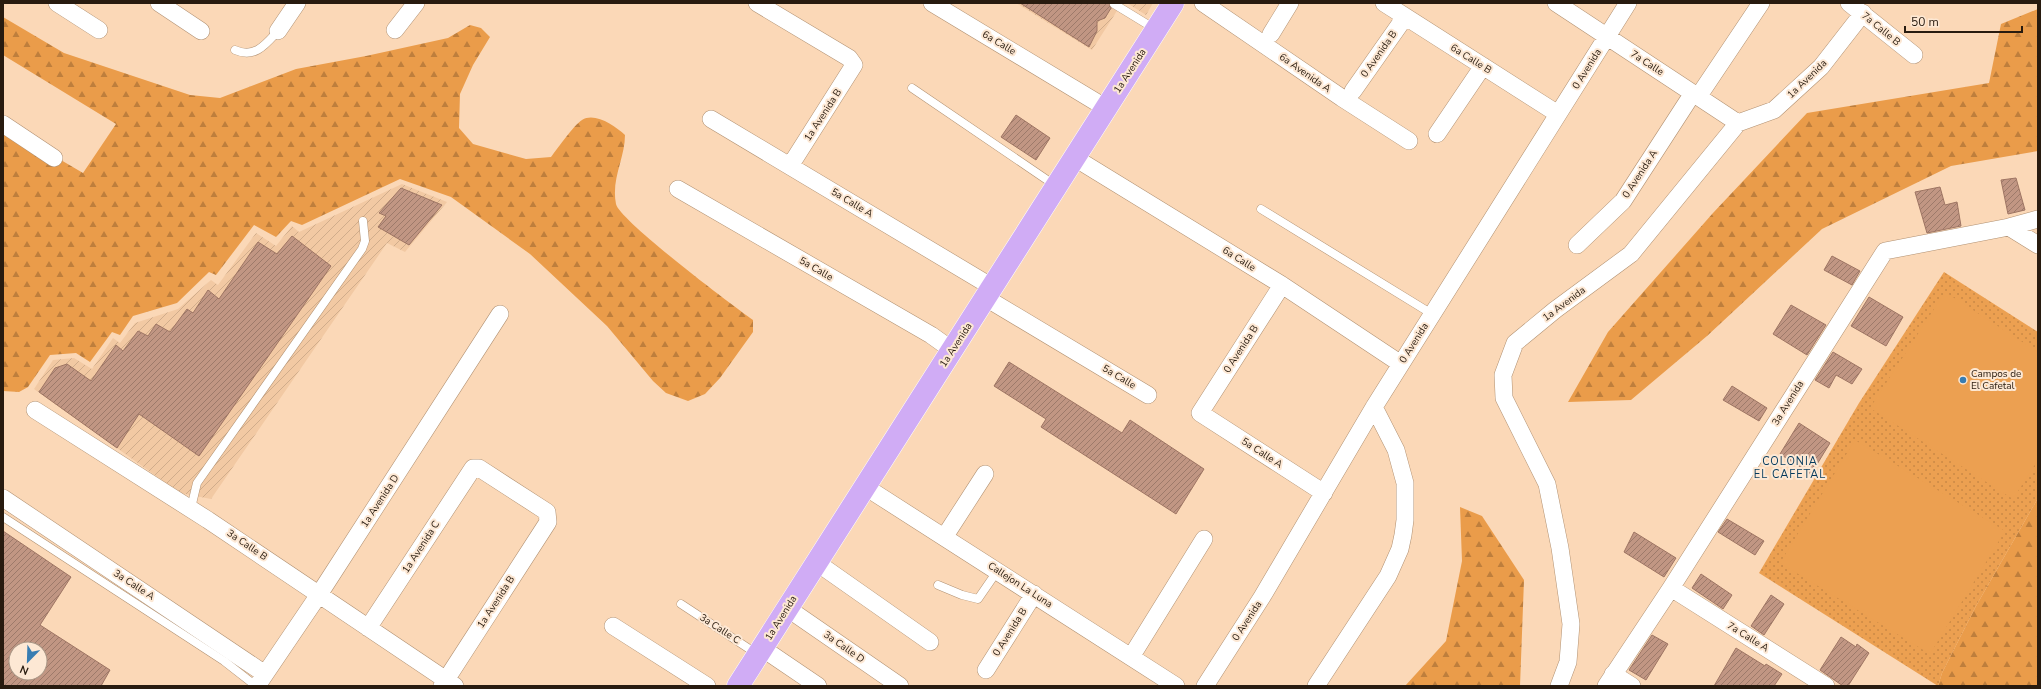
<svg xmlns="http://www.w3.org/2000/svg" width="2041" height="689" viewBox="0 0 2041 689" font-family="'Nunito Sans',sans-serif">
<defs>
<pattern id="industrial-furrows" width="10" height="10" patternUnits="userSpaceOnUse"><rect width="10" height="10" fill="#f2c9a3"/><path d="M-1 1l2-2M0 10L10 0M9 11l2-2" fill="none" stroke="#d0ac8b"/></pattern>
<pattern id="grass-dots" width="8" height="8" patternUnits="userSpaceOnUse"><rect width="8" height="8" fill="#eca051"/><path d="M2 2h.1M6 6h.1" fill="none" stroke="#ca8945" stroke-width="1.8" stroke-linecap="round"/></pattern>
<pattern id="forest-firs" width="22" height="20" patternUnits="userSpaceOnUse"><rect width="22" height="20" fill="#ea9c4a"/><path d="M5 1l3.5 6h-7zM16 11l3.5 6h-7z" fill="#be7e3c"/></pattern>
<pattern id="building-hatch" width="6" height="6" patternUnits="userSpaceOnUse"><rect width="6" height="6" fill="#c19683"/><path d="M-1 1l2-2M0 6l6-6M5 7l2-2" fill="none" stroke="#9d7a6a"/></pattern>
</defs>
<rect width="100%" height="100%" fill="#fbd8b7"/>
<path fill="url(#industrial-furrows)" d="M1016,3H1122L1092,50Z
M1127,3H1153L1146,15Z
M402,184L447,202L405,252L387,243L211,499L180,493L34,389L53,360L74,358L92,369L113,338L120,343L135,323L178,309L211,280L218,285L256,233L276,246L292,226L299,232Z"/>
<path fill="url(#grass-dots)" d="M1944,272L2038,332V498L1976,606L1942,673L1938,686L1759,573L1859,403Z"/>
<path fill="url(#forest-firs)" d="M2038,9V151L1951,166L1822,229L1707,336L1631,400L1568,402L1608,332L1713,213L1807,113L1989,83L2001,24Z
M3,17L64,53L190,95L220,98L296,69L366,56L448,38L470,25L481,28L490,37L473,65L460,94L459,128L473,144L526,159L551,157C558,148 573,126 582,120C595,112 615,126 625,135C625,158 611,179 616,204C619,220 733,306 753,320V332L720,378L705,394L688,401L666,393L653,381L607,326L530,254L451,197L400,179L302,225L291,221L276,237L254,225L216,275L209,272L177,303L133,316L120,335L112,332L90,362L76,353L50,355L28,387L19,392L3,391V126L83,173L116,124L3,55Z
M2038,498V686H1938L1942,673L1976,606Z
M1460,507L1482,516L1524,580L1520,686H1405L1446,641L1462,561Z"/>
<path fill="#eca051" d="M1945,292L2038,352V460L2013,499L1870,408Z
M1855,440L2005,531L1930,654L1780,563Z"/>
<path fill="url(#building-hatch)" stroke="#9e7563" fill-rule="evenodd" d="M1020,3H1109L1111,8L1105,18L1097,21V31L1089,47Z
M1016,115L1050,138L1036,160L1001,137Z
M2016,178L2025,210L2008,214L2001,180Z
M1940,187L1945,205L1957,202L1961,226L1927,233L1915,192Z
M401,188L442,205L409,245L378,227L386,216L379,213Z
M292,236L331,266L199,456L139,414L117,448L39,392L55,368L67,364L91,381L116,345L123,351L138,331L148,336L156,324L170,332L187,309L193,313L208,290L219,299L258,242L277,254Z
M1832,256L1860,271L1852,285L1824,270Z
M1869,297L1903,317L1886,346L1851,326Z
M1791,305L1826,325L1807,355L1773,334Z
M1833,352L1862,369L1852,384L1836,375L1829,388L1815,380Z
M1009,362L1122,433L1130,420L1204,469L1176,514L1041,427L1046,419L994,386Z
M1732,386L1767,408L1759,421L1723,400Z
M1799,423L1830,443L1811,474L1780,454Z
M1727,519L1764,541L1755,555L1718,532Z
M3,531L71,577L40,625L110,670L101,686H3ZM16,649H40V673H16Z
M1634,532L1676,558L1664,577L1624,552Z
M1701,574L1732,595L1723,609L1692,588Z
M1771,595L1784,604L1764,635L1751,626Z
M1652,635L1668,644L1646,680L1629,670Z
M1841,637L1856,647L1857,644L1869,653L1848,686H1843L1820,670Z
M1736,648L1765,666L1766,664L1782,674L1774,686H1714Z"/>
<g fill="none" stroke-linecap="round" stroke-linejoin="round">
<g stroke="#b19172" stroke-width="9">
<path id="service" d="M1114,4L1155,29
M235,50C255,59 266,44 278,31
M912,88L1056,186
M1261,209L1432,314
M191,508L197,483L362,249L365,241L363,221
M3,517L224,661L256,686
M938,585L962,595L978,599L998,570
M681,604L757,654"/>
</g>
<g stroke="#b19172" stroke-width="18">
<path id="minor" d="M57,3L99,30
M159,3L201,31
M757,3L849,58L854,65L790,166
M932,3L1106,108
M1203,3L1342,98L1409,141
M1384,3L1558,114
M1556,3L1738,123
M1849,3L1914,55
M395,30L416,3
M278,31L297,3
M1271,34L1290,3
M1353,91L1405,17
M1698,97L1761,3
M711,119L992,287
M3,124L54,158
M1437,134L1483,66
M1075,158L1282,285L1401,364
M678,189L931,335L952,350
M2009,227L2038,245
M1577,245L1623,201L1693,93
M1282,285L1200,413L1324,493
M986,298L1148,395
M35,410L208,520L455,686
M864,486L1176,686
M3,498L265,674
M945,536L985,474
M816,562L930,642
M1671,588L1826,686
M787,608L900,686
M613,626L707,686
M368,628L473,468H479L547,512L548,522L442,686
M762,648L818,686
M1131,657L1204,539
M986,670L1034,594
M1613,674L1632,686
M257,686L320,593L500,314
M1205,686L1262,597L1374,407L1628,3
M1316,686L1388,576L1400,549L1403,535L1405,520V483L1396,450L1374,407
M1559,686L1568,662L1571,624L1560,548L1547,484L1504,398L1503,375L1515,343L1555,310L1631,254L1738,123L1774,110L1821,67L1863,13
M1606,686L1671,588L1885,251L2009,227L2038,219"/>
</g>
<g stroke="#fff" stroke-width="23">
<path id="primary" d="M738,686L1173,3"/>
</g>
<use href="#service" stroke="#fff" stroke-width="8"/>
<use href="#minor" stroke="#fff" stroke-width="17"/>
<use href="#primary" stroke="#d0acf5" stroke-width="22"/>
</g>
<circle fill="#387db2" stroke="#fde8d4" stroke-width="1.5" cx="1963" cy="380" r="4"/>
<g text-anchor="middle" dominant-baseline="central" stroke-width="4" stroke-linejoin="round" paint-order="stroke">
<g font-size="10" fill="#281b0f" stroke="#fde8d4">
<text transform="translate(1881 29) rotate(39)">7a Calle B</text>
<text transform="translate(999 43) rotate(31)">6a Calle</text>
<text transform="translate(1379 54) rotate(-55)">0 Avenida B</text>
<text transform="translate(1471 59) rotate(32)">6a Calle B</text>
<text transform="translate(1647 63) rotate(33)">7a Calle</text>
<text transform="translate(1587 69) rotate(-58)">0 Avenida</text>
<text transform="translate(1130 71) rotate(-57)">1a Avenida</text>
<text transform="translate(1305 73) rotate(35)">6a Avenida A</text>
<text transform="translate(1807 79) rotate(-44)">1a Avenida</text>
<text transform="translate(823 115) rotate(-57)">1a Avenida B</text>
<text transform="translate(1640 174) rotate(-57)">0 Avenida A</text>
<text transform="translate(852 203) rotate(31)">5a Calle A</text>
<text transform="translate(1239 259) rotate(32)">6a Calle</text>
<text transform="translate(816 269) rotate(30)">5a Calle</text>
<text transform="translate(1564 304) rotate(-37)">1a Avenida</text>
<text transform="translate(1414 343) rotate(-58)">0 Avenida</text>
<text transform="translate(956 345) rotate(-57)">1a Avenida</text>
<text transform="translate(1241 349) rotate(-57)">0 Avenida B</text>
<text transform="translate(1119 377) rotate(31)">5a Calle</text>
<text transform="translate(1788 403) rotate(-58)">3a Avenida</text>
<text transform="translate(1262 453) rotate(33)">5a Calle A</text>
<text transform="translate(380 501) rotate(-57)">1a Avenida D</text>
<text transform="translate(247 545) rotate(34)">3a Calle B</text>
<text transform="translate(421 547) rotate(-57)">1a Avenida C</text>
<text transform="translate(134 585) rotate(33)">3a Calle A</text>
<text transform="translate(1020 585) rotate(33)">Callejon La Luna</text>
<text transform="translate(496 602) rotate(-57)">1a Avenida B</text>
<text transform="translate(781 618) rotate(-58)">1a Avenida</text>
<text transform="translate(1247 621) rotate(-57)">0 Avenida</text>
<text transform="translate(720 629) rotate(33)">3a Calle C</text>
<text transform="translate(1010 632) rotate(-58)">0 Avenida B</text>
<text transform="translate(1748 637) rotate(32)">7a Calle A</text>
<text transform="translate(844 647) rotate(35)">3a Calle D</text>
</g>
<g font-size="10" fill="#281b0f" stroke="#fde8d4" text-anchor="start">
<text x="1971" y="374">Campos de<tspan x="1971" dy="12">El Cafetal</tspan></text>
</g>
<g font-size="11" letter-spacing="1" fill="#053a5d" stroke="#fde8d4">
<text x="1790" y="461">COLONIA<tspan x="1790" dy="13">EL CAFETAL</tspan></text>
</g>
</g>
<rect width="2041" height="689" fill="none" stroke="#281b0f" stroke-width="8"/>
<g transform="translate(28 661) rotate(203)"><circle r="19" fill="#fde8d4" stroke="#a89685"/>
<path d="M0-3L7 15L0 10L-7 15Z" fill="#387db2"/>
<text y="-6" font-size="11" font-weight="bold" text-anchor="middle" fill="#281b0f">N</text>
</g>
<path d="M1905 26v6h117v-6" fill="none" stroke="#281b0f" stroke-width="2"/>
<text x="1911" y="26" font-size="12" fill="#281b0f" stroke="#fde8d4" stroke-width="3" paint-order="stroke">50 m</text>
</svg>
